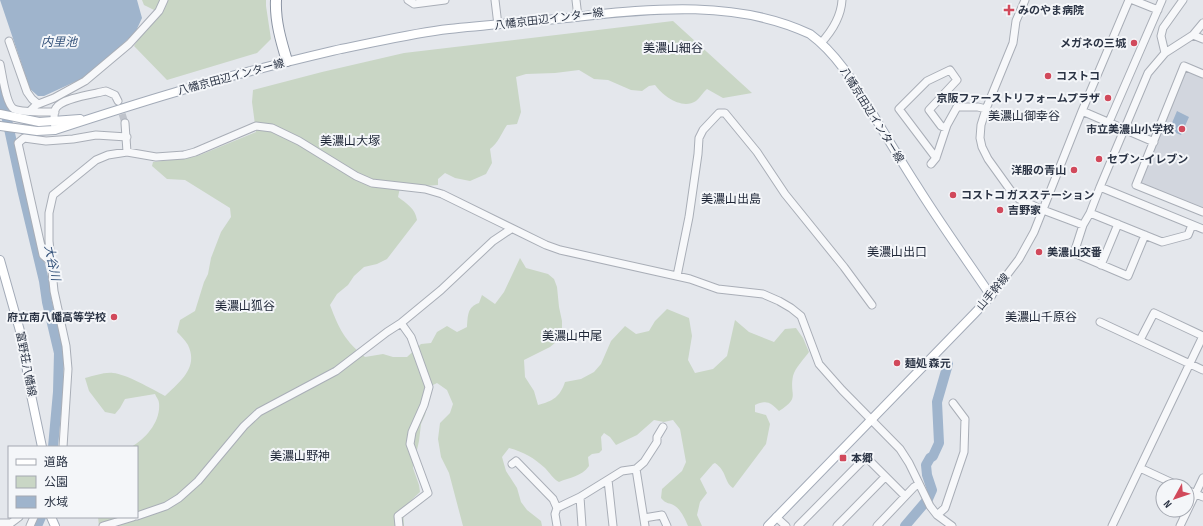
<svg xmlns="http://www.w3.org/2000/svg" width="1203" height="526" viewBox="0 0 1203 526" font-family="'Sofia Sans Condensed','Noto Sans JP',sans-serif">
<rect width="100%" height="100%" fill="#e4e7ec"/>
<path fill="#d2d6de" d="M1186,68L1203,76V209L1139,182Z"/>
<path fill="#c9d6c5" d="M142,0H266V6L271,39L257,53L167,80L134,46L156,11L144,5Z
M673,21L752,93L723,98L707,89C703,92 700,98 696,101C682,110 663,96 655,85L649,86L642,91L631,90L608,80L594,79L579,70L555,73L526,74L516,77L521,112L517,124L507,125C501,134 498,143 490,149L492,163L486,174L470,181L455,178L445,173L438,179V185L425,186L401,183L398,197C407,204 415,208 417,220L387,259L377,264L364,267L354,276L348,285L337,294L330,305C339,329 345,341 365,357L383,354L393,357H407L421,344L431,343L437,332L447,326L457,332L467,327C468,316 467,307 479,303L482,295L495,304L504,292L520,258L526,268L548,274L554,279L557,287L559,307L562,321V337L550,347L524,360L525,377L534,391L538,405C553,401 560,397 565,382L581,379L594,372L601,364L611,341L625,326L636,334L649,331L655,321L667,309L689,318L692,336L688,360L695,373L713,369L727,356L735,320L749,332L774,342L785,329L796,328L803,338L809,352C804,359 795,368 793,376C789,396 801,397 779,411C770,402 767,400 755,405V412L766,415L770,424L766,444L733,488C724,482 727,471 715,463L713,464L700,479L707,493L700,502L697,515L702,526H688C685,519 681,510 675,506C669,502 667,505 661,498L662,489L682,471L686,462L680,429L673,420L664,422L654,420L637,435L616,445L610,437L604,433L601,437L602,450L599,453L592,454L588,457L589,466C581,477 570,477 559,482C553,479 550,473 545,468C534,458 524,452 509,448L502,457L506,471L517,488L521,502L527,510L541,521L542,526H463L449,473L441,457L438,439L440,423L450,413L453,404L447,390L437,383L433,385L425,415L421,424L419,441L413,468L419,485L420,492L403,508L404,526H99L98,517H137V447H131C146,439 161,421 159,403C159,400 156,397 155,394L125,399L120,408L115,414L105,412L89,391L85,378C94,376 104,372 113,373C126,374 152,389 165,396C179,382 199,368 188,345C185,340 181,336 177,332L180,320L195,311L204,282L208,274L211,258L221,232L231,217L230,208L185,180L167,179L152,166L153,162L188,158L200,155L256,132L252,102L253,90L322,72L404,53Z"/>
<path fill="#9fb4cc" d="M0,0H137L142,18L136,31L90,76L81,79L44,96H38L30,89Z
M1177,111L1189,117L1181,135L1169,130Z"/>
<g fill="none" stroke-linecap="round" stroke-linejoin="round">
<path stroke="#9fb4cc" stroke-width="10" d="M0,87L22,189L44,281L47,302L59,353L58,392L53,447
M37,526L41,517
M905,526L928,499L932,490L927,475L926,465L930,458L933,456L939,443L937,402L948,364"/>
<path stroke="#bfc3cb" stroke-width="7" stroke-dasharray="7 3.5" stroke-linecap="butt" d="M119,104L125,123"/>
<g stroke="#a9aeb7" stroke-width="9">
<path id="minor" d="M408,0L414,4L445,0
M495,0L498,25
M576,0L578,17
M1025,0L1016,21L1013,43L986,109L981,125L980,138L982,147L988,159L1011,191L1019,199L1043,210L1083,225
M1133,0L1158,10
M1193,35L1203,39
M9,41L27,92L32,99L38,104
M821,43C832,31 841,17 842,0
M1165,53L1161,36L1163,28L1183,0
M0,64C2,73 6,105 14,109C24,113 43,112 55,112
M1203,74L1184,66L1136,185L1203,212
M30,111L36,105L54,98L85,81L129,44L159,11L164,0
M1082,111L1154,142
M1109,122L1162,0
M125,123L127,152
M55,130C55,124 52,114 56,108C62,98 94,94 106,91L115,95L118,101
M936,158L899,109L927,81L950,70L957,80L929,110L941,126L946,128
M931,164L936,158L947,125L957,107H978L986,109
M1100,187L1203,229
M1090,213L1162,242L1188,235L1192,225
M1145,235L1128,276L1074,253L1083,225L1090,213L1100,187L1148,73L1165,53L1193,35L1203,23
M51,262L43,255L18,143L24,138L46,141L73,139L96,135L127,137
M1101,265L1118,224
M677,276L689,217L698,154L699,138L703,130L719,113H725L757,152L785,194L844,267L872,305
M991,296L1019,259L1034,232L1082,111L1129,0
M1100,322L1203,370
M1140,340L1154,313L1203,336
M63,447L68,369L66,346L54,291L49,241V213L53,195L96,160L108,155L127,152L156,157L184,155L195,152L256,126L272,128L299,141L356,176L372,183L425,189L442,194L546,245L560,250L690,279L718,289L763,294L779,301L791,308L801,316L819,364L842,390L900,449L909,463L930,506L937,515L952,526
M512,464L516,461L553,499L557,508L580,497L622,471L636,469L644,462L657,442V437L663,427
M1140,468L1179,486
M636,469L645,526
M608,480L613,526
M1187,490L1203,497
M580,497L582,526
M937,515L945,508L964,452L965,419L953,403
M137,516L166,506L179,498L198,481L244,426L259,412L336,371L387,332L401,323L441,290L493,241L511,229
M776,517L786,526
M644,518L662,515L667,526
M0,523H11L19,517
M30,526L34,517
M103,526L133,517
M399,526L398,516L428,493L410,444L412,432L424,405L429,387L411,337L401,323
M557,526L555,514L557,508
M798,526L866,457L905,496
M837,526L885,477
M877,526L914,487L919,484
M1112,526L1203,336
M1180,526L1203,478"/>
</g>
<g stroke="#a3abb8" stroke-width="10">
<path id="major" d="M0,114L39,122L80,119
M0,126L37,131L55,130C95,117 135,104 176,92C230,75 286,62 341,49C377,42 413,33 449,29C491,24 533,22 575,17C655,8 738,0 810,34C837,54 854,83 871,111C886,136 901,161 917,186C940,223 966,259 991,296L974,314L768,526
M0,260L22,338L30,390L42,447
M51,517L55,526"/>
</g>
<g stroke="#8b94a3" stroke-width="12">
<path id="highway" d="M276,0C275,21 281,41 287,61"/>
</g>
<use href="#minor" stroke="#f7f8fa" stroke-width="7"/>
<use href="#major" stroke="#fff" stroke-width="8"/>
<use href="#highway" stroke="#fff" stroke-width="10"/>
</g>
<g fill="#d1495b" stroke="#f4f6f9" stroke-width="1.5">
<path d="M1007 4h4v4h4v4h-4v4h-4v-4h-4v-4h4z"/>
<circle cx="1134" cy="43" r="4"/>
<circle cx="1048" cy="76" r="4"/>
<circle cx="1108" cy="98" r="4"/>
<circle cx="1182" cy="129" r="4"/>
<circle cx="1099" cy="159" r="4"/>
<circle cx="1074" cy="170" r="4"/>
<circle cx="953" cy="195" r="4"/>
<circle cx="1000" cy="210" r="4"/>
<circle cx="1039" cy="252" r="4"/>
<circle cx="114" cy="317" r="4"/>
<circle cx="897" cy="363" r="4"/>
<rect x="839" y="454" width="8" height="8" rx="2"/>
</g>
<g text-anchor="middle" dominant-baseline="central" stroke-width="4" stroke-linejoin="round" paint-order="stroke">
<g font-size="11" font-weight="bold" fill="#2b3445" stroke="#f4f6f9" text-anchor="start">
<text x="1018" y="10">みのやま病院</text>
<text x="1126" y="43" text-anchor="end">メガネの三城</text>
<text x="1056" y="76">コストコ</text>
<text x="1100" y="98" text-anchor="end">京阪ファーストリフォームプラザ</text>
<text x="1174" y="129" text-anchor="end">市立美濃山小学校</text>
<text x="1107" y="159">セブン-イレブン</text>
<text x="1066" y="170" text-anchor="end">洋服の青山</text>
<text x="961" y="195">コストコ ガスステーション</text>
<text x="1008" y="210">吉野家</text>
<text x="1047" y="252">美濃山交番</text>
<text x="106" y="317" text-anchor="end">府立南八幡高等学校</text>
<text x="905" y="363">麺処 森元</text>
<text x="851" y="458">本郷</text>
</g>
<g font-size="11" fill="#2b3445" stroke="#f4f6f9">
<text transform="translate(549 19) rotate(-7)">八幡京田辺インター線</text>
<text transform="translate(231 77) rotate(-15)">八幡京田辺インター線</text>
<text transform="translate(872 115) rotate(58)">八幡京田辺インター線</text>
<text transform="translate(993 292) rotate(-50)">山手幹線</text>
<text transform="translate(26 364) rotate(79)">富野荘八幡線</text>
</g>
<g font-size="12" font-style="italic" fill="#34527a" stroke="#f4f6f9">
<text x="59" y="42">内里池</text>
<text transform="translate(52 263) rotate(78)">大谷川</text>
</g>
<g font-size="12" fill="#1d2536" stroke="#f4f6f9">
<text x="673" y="48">美濃山細谷</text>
<text x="1024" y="116">美濃山御幸谷</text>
<text x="350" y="141">美濃山大塚</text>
<text x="731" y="199">美濃山出島</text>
<text x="897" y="252">美濃山出口</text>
<text x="245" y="306">美濃山狐谷</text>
<text x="1041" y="317">美濃山千原谷</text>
<text x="572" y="336">美濃山中尾</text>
<text x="300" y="456">美濃山野神</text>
</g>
</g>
<rect x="8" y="446" width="130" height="72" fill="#f4f6f9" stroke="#a4a8b1"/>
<rect x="16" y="459" width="20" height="6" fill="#ffffff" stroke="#a4a8b1"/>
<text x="44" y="466" font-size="12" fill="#2b3445">道路</text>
<rect x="16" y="476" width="20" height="12" fill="#c9d6c5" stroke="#a4a8b1"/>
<text x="44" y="486" font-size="12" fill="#2b3445">公園</text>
<rect x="16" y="496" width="20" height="12" fill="#9fb4cc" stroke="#a4a8b1"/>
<text x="44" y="506" font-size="12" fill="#2b3445">水域</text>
<g transform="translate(1175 498) rotate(230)"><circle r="19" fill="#f4f6f9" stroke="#a4a8b1"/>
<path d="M0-3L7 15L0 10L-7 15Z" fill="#d1495b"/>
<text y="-6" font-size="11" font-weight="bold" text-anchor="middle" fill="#2b3445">N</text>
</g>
</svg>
